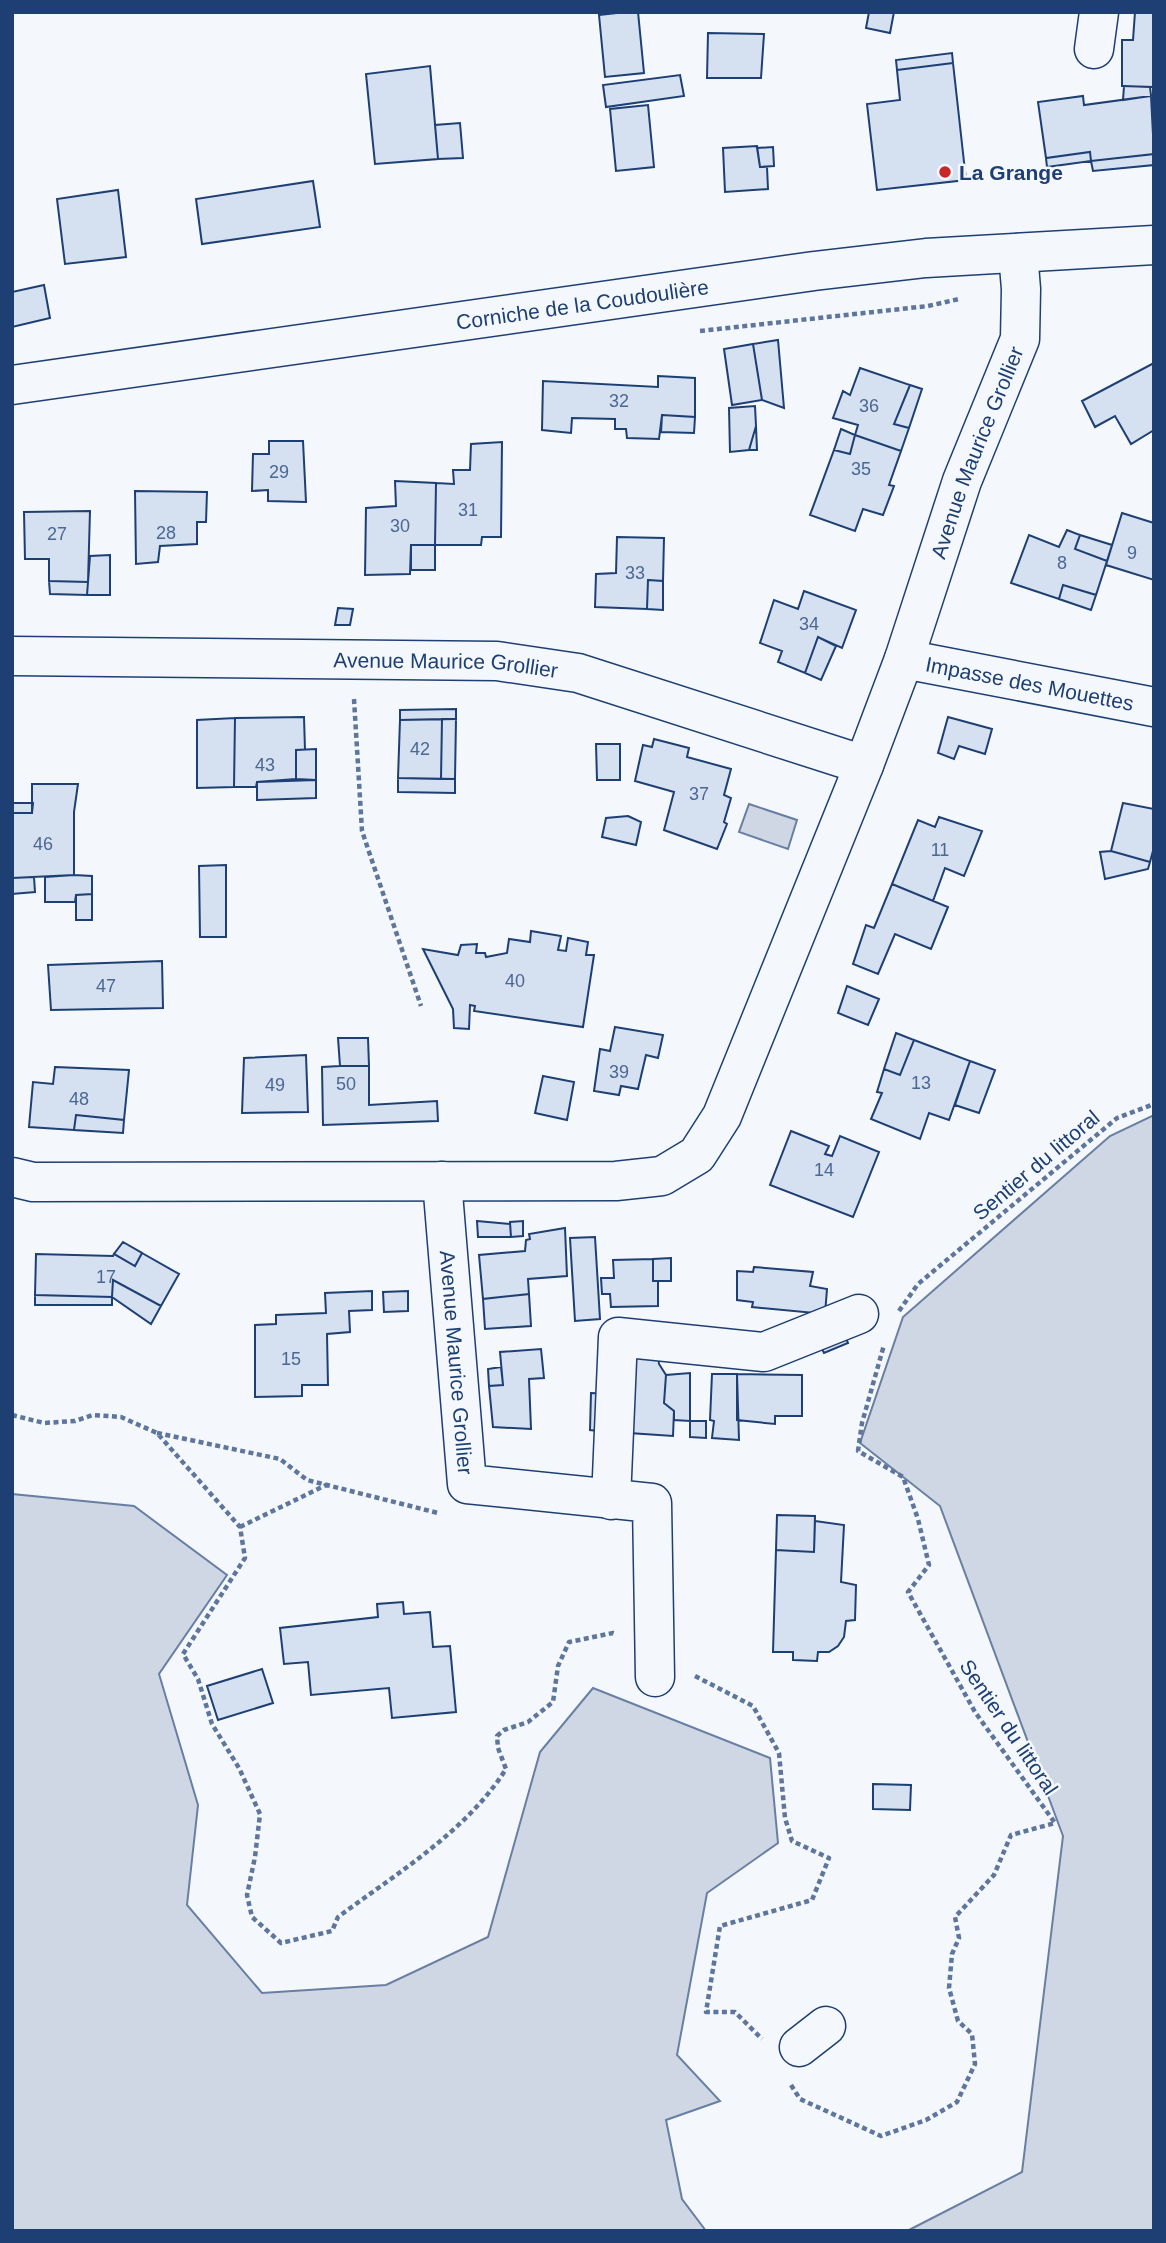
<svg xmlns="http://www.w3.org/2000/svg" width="1166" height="2243" viewBox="0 0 1166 2243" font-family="Arial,sans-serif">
<rect width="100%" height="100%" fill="#f4f7fb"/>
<path fill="#cfd7e4" stroke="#687fa3" stroke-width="2" d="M749,804L797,820L788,849L739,832Z
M1154,1115V2231H907L1022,2172L1063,1836L940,1506L860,1443L903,1317L1110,1136Z
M12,1494L134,1506L227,1575L159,1674L198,1805L187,1905L262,1993L386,1985L488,1937L540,1752L593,1688L770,1758L778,1843L707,1893L677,2055L720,2101L666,2120L682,2199L706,2231H12Z"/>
<path fill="#d5e0f0" stroke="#1d3f73" stroke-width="2" d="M626,12H638L644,73L605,77L599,15Z
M869,12H894L890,33L866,28Z
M1135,12H1154V87L1122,86V40H1133Z
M708,33L764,34L761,78H707Z
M952,53L953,63L897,70L896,60Z
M953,63L966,180L877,190L867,104L900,100L897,70Z
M430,66L438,159L375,164L366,74Z
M680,75L684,96L606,107L603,85Z
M1124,86L1150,87L1151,96L1123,100Z
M1083,96L1084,105L1151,96L1154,154L1091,161L1090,152L1046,158L1038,102Z
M648,105L654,167L616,171L610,109Z
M460,123L463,158L438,159L435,125Z
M757,146L760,167H767L768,189L725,192L723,148Z
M773,147L774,166L760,167L757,148Z
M1090,152L1091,161L1047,167L1046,158Z
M1154,154V165L1093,171L1091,161Z
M313,181L320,227L202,244L196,199Z
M118,190L126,257L65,264L57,199Z
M44,285L50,318L12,327V292Z
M778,340L784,408L762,400L753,344Z
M753,344L762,400L732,405L724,349Z
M1154,363V430L1131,444L1115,416L1095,427L1082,401Z
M860,368L910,385L894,424L909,428L901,451L855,435L858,425L833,418L843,391L850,395Z
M658,376L695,378V417L662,415L659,439L627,438L626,429H615V419L572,418L571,433L542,430L543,381L658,387Z
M910,385L922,389L909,428L894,424Z
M755,406L756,426L749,450L730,452L729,408Z
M662,415L695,417L694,433L661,432Z
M756,426L757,450H749Z
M841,429L855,435L850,454L834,450Z
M855,435L901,451L889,485L894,486L883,515L863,509L855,531L810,515L834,450L850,454Z
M269,441H303L306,502L268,501V490L252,491L253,454H269Z
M502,442L501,537H482L481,545H435L436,483L454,484L453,470H470L471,444Z
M395,481L436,483L435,545H411L410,574L365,575L366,508L396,506Z
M135,491L207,492L206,522H197V544L160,546L158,562L136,564Z
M90,511L88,582L49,581V559H25L24,512Z
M1122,513L1154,523V580L1106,565Z
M1067,530L1080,535L1075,549L1107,561L1096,595L1063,585L1059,599L1011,583L1029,535L1059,547Z
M1080,535L1112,545L1107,561L1075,549Z
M617,537L664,538L663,581L648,580L647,609L595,607L596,574L616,573Z
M411,545H435V570H411Z
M110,555V595H87L90,556Z
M648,580L663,581V610L647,609Z
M49,581L88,582L87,595L50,594Z
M1063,585L1096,595L1091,610L1059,599Z
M804,591L856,610L842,648L818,637L805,673L778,662L782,651L760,643L774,600L798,609Z
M338,608L353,609L350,625H335Z
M818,637L836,646L821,680L805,673Z
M456,709V719L400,720V710Z
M304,717L305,750H296V779L257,782L256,787H234L235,718Z
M948,717L992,729L985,754L959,746L954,759L938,753Z
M235,718L234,787L197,788V720Z
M442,719L441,779L398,778L400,720Z
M442,719H456L455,779H441Z
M654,739L689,748L687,757L731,769L724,795L731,798L724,822L727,824L717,849L664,830L674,792L635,781L643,745L652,747Z
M596,744H620V780H597Z
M316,749V780L296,779V750Z
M398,778L455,779V793L398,792Z
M316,780V798L257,800V782Z
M32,784H78L74,812V875L12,878V813H32Z
M12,803H33L32,813H12Z
M1123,803L1154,809V847L1150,862L1111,851Z
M628,816L641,822L636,845L602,837L606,818Z
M939,817L982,831L964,876L945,868L933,901L892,884L918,820L935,827Z
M1111,851L1150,862L1148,869L1105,879L1100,852Z
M226,865V937H200L199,866Z
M74,875L92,876V894L76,895L75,902H45V877Z
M34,877L35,892L12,894V878Z
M892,884L948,907L931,949L895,934L878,974L853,964L866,925L874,928Z
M92,894V920H76V895Z
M531,931L561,936L558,950L566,951L568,938L588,942L586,955H594L583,1027L474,1011L475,1006L470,1005L469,1029L454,1028L453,1009L423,949L458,955L461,945L477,944L476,953H485L486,957L507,953L509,939L530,942Z
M162,961L163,1008L51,1010L48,965Z
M847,986L879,999L868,1025L838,1013Z
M615,1027L663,1035L658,1058L646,1055L638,1089L621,1086L619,1095L594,1091L600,1049L610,1051Z
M896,1033L914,1040L900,1075L884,1069Z
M338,1038H368L369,1066H340Z
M914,1040L970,1061L949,1120L929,1113L920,1139L871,1119L882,1093L877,1092L884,1069L900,1075Z
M306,1055L308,1112L242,1113L244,1058Z
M970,1061L995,1070L979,1113L955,1105Z
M340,1066H369V1105L437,1101L438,1121L323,1125L322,1067Z
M55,1067L129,1070L124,1120L76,1115L74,1130L29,1127L33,1082L53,1084Z
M543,1076L574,1082L567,1120L535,1113Z
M76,1115L124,1120L123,1133L74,1130Z
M791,1131L829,1146L825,1154L832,1156L840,1136L879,1152L853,1217L770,1185Z
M477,1221L510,1224L511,1237H478Z
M523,1221V1236L511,1237L510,1222Z
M565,1228L567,1276L528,1279L529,1294L483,1299L479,1255L525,1251L526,1240L530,1239L529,1234Z
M595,1237L600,1319L575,1321L570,1238Z
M123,1242L142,1253L135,1266L114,1254Z
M142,1253L179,1274L161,1306L113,1280L112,1297L35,1295L36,1254L113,1256L114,1254L135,1266Z
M671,1258V1281H653V1259Z
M653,1259V1281H658V1306L611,1307L610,1294H602L601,1278H614L613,1260Z
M754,1267L813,1272L810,1286L827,1289L825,1314L752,1307L753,1302L737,1300V1271L753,1272Z
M113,1280L161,1306L151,1324L112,1297Z
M372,1291V1310L349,1311L350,1332L327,1334L328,1385H302V1396L255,1397V1325L276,1324V1315L326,1313L325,1293Z
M408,1291V1311L384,1312L383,1292Z
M529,1294L531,1326L485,1329L483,1299Z
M35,1295L112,1297V1305H35Z
M845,1336L848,1343L824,1353L818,1341Z
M630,1345H657L659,1364L666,1375L664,1403L674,1411L673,1436L629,1433Z
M541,1349L544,1378L529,1379L531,1429L493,1427L489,1386L503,1385L500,1352Z
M501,1367L503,1385L489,1386L488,1369Z
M690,1373V1421L674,1420V1411L664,1403L666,1375Z
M712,1374H737L739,1440L712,1438L714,1421L710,1420Z
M737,1374L802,1375V1416H775V1424L737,1420Z
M591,1393L609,1394L607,1432L590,1430Z
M690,1421H706V1438L690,1437Z
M777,1515L815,1516L814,1552L776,1550Z
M815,1521L844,1525L841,1582L856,1585L855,1620L846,1621L844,1637L838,1646L829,1652H818L817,1661L793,1660V1652H773L776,1550L814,1552Z
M403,1602L404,1614L430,1612L433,1647L450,1646L456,1712L392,1718L389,1688L311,1695L308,1662L284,1664L280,1628L378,1617L377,1604Z
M262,1669L273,1703L218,1720L207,1686Z
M873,1784L911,1785L910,1810L873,1809Z"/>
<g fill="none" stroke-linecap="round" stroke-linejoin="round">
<g stroke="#1d3f73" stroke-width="41">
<g id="minor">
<path d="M1094,49L1099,12"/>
<path id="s1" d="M12,656L497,661L578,673L864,765"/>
<path id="s2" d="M904,659L1154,707"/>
<path id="s3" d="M12,1177L33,1182L616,1181L662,1176L697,1155L722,1116L864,765L904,659L962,481L1020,339L1021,289L1018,253"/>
<path id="s4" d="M442,1181L467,1484L652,1503L655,1677"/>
<path d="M611,1500L618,1337L764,1352L859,1314"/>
<path d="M799,2047L826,2026"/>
</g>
</g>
<g stroke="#1d3f73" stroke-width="41">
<g id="major">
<path id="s5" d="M12,385L814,271L926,258L1154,245"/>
</g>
</g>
<path stroke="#5e769c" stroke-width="4.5" stroke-dasharray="5 3.5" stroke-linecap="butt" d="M700,331L928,306L959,299
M354,699L362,831L421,1006
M899,1311L918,1284L1117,1118L1154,1104
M12,1415L44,1423L75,1421L93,1415L121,1417L157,1433L240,1527L245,1558L183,1654L198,1679L212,1724L239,1768L260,1814L255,1857L247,1895L252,1917L281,1943L332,1931L338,1917C396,1874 467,1831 506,1769L498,1748L497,1736L504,1730L528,1722L553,1702L558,1666L569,1642L613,1633L616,1634
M157,1433L280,1459L307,1480L438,1513
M240,1527L326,1485
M695,1676L753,1706L779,1753L785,1818L792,1841L829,1858L812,1900L720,1926L706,2012H735L762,2039
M791,2085L800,2099L881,2136L926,2120L957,2102L975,2064L972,2034L958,2021L949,1988L952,1954L959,1938L955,1917L994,1875L1011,1835L1055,1823L975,1712L908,1592L929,1565L918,1519L903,1477L858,1451L862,1423L884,1345"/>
<use href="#minor" stroke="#f4f7fb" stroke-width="38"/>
<use href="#major" stroke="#f4f7fb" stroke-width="38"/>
</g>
<circle fill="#c62828" stroke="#f4f7fb" stroke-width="2.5" cx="945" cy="172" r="7"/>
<g text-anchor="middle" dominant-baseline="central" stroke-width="5" stroke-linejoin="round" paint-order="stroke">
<g font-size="18" fill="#4b6792">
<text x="619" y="401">32</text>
<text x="869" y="406">36</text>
<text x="861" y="469">35</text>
<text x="279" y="472">29</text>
<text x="468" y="510">31</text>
<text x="400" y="526">30</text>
<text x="166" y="533">28</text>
<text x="57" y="534">27</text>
<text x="1132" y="553">9</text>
<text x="1062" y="563">8</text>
<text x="635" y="573">33</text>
<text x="809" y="624">34</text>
<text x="420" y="749">42</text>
<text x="265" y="765">43</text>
<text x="699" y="794">37</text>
<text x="43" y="844">46</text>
<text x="940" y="850">11</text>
<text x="515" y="981">40</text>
<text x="106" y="986">47</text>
<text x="619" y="1072">39</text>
<text x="921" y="1083">13</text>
<text x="346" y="1084">50</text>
<text x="275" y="1085">49</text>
<text x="79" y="1099">48</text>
<text x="824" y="1170">14</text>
<text x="106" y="1277">17</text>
<text x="291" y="1359">15</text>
</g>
<g font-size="21" font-weight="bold" fill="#1d3f73" stroke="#f4f7fb" text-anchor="start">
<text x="959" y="172">La Grange</text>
</g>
<g font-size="21" fill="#1d3f73" stroke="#f4f7fb">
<text stroke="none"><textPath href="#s5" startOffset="576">Corniche de la Coudoulière</textPath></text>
<text stroke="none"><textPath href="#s3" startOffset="1449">Avenue Maurice Grollier</textPath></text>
<text stroke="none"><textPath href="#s1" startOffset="434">Avenue Maurice Grollier</textPath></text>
<text stroke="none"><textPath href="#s2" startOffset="128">Impasse des Mouettes</textPath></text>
<text transform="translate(1036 1165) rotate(-40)">Sentier du littoral</text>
<text stroke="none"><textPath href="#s4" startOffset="182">Avenue Maurice Grollier</textPath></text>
<text transform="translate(1009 1727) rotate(56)">Sentier du littoral</text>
</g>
</g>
<rect width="1166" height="2243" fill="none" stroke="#1d3f73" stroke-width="28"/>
</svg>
